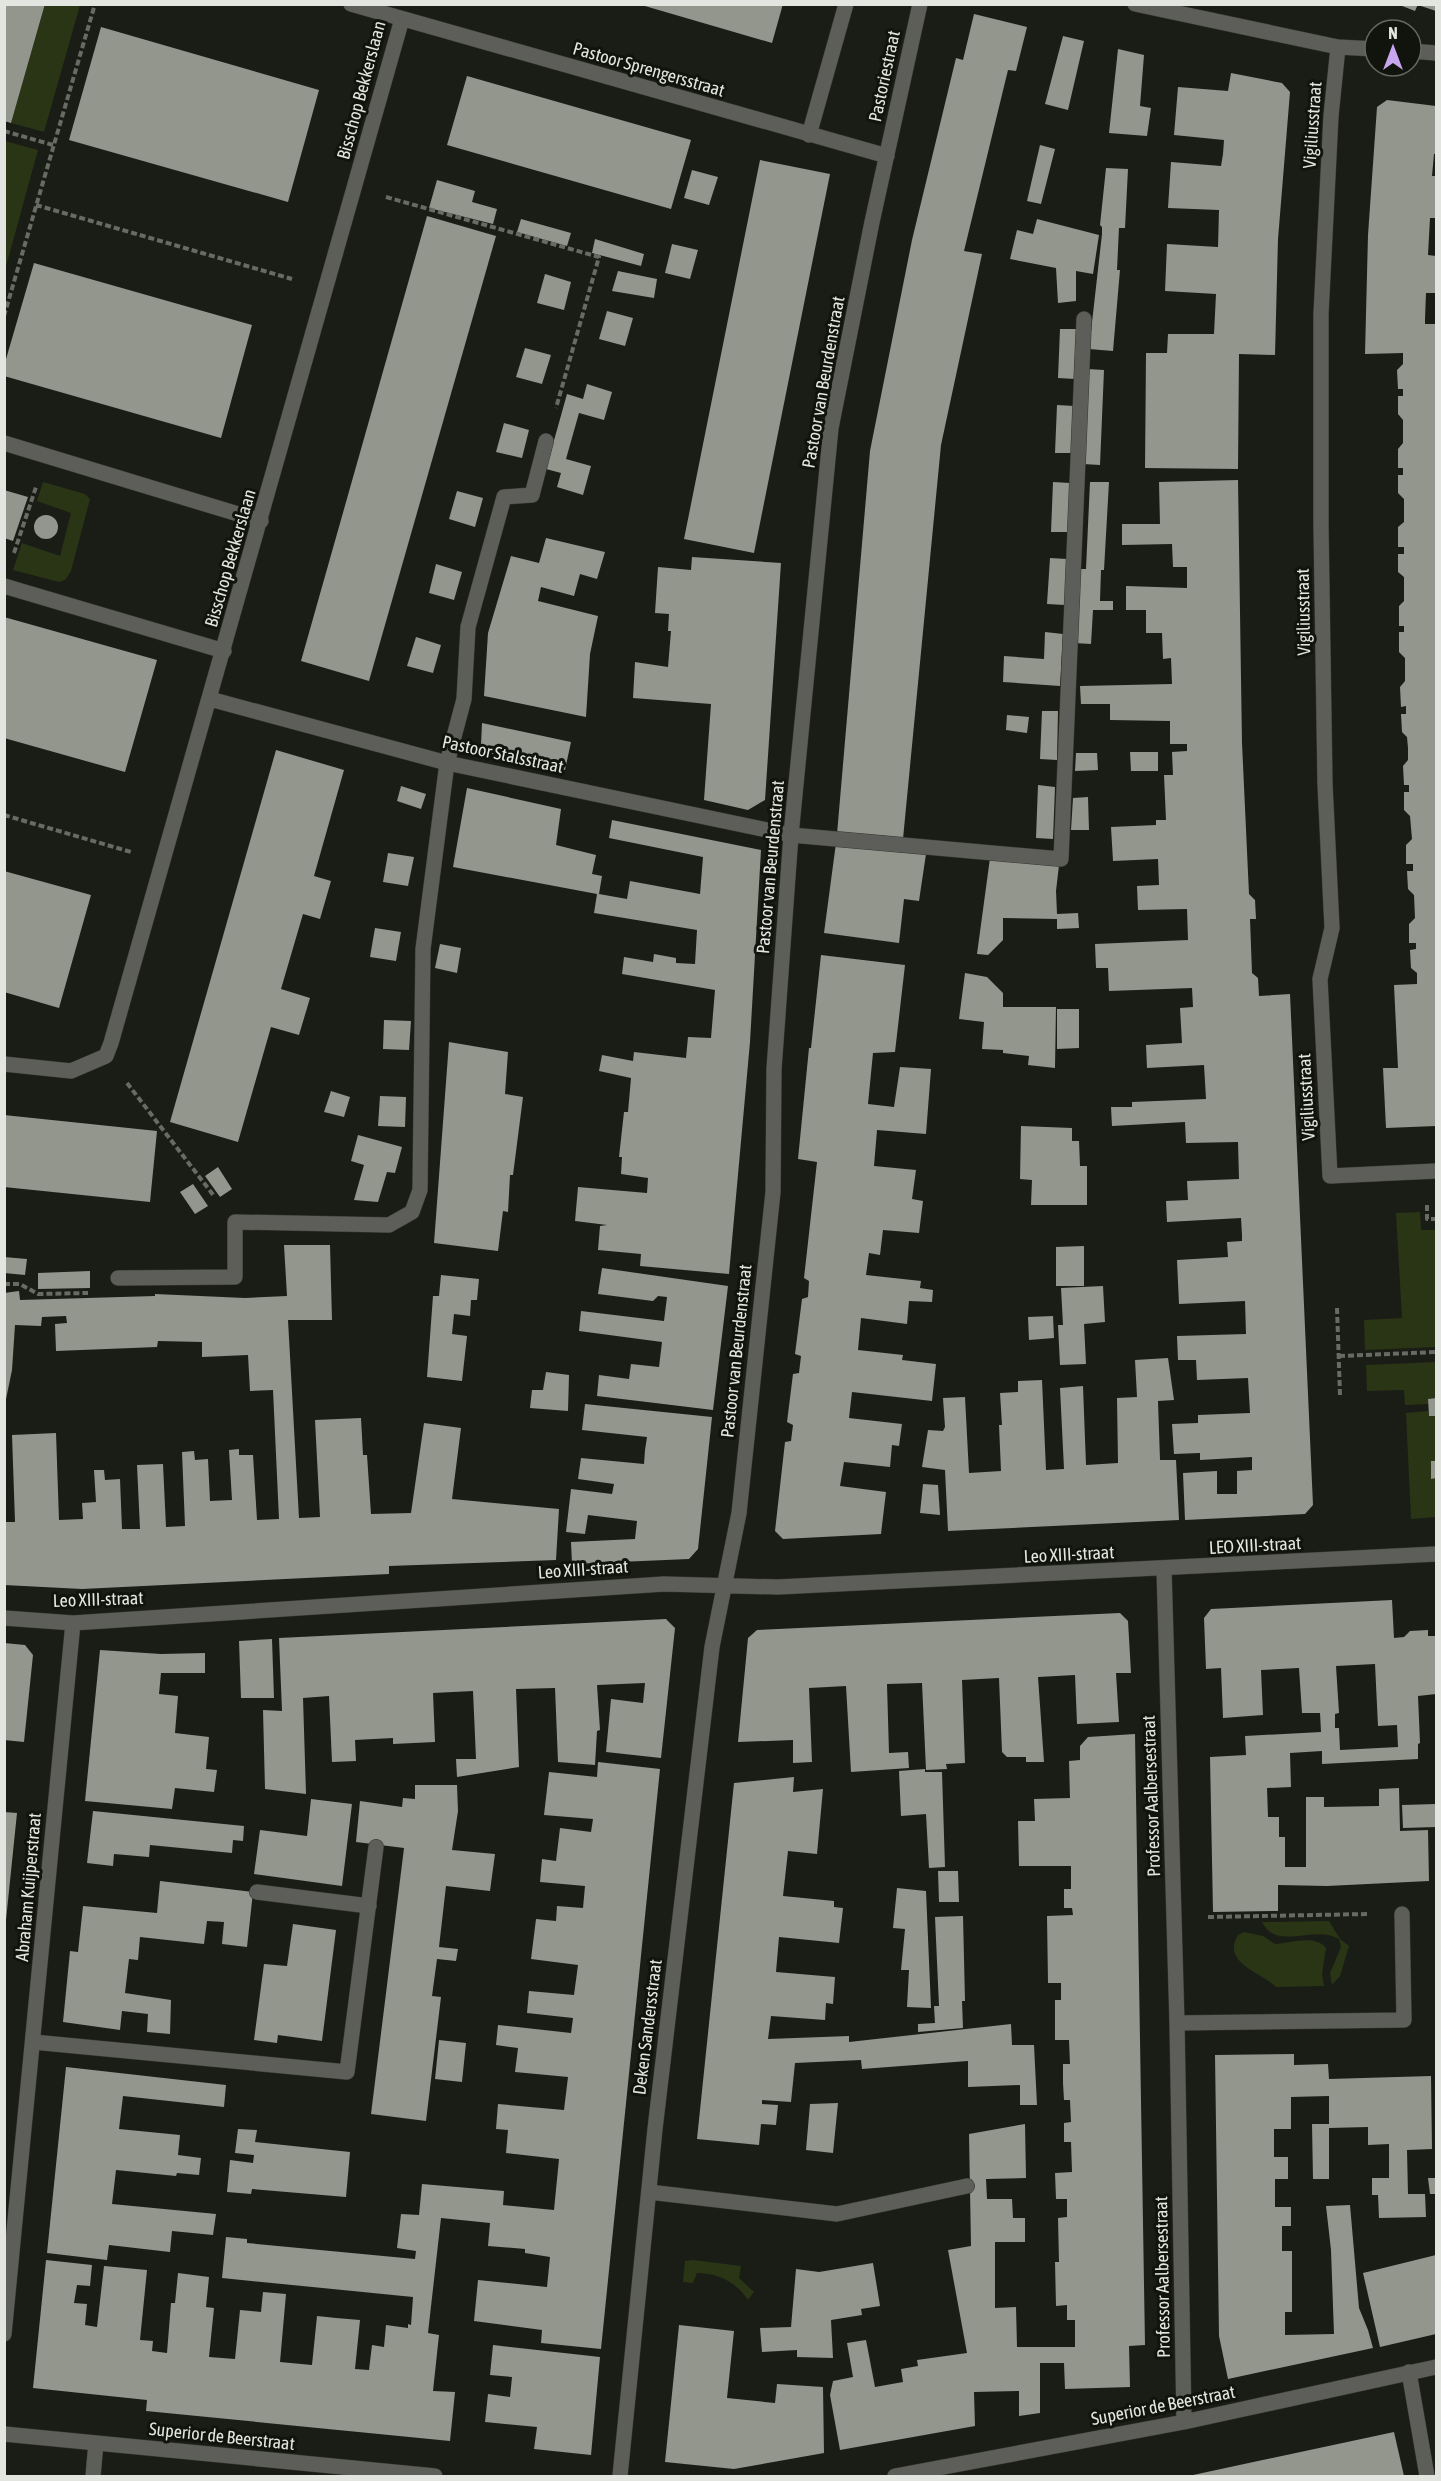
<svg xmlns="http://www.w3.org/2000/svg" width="1441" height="2481" viewBox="0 0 1441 2481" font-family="'Asap Condensed',sans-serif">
<rect width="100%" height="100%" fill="#1a1d16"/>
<path fill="#2a3516" d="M45,5H80L44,132L11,123Z
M5,141L38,150L5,270L4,141Z
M43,482L85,494L90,499L71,571L65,580L59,582L13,570L22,543L60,556L71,513L37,501Z
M1420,1212L1421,1230H1436V1347L1365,1350L1364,1320L1402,1318L1396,1213Z
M1436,1362V1398L1428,1399V1404L1405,1405L1404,1390L1367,1391L1366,1365Z
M1428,1411L1429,1416H1436V1461L1431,1462V1478H1436V1517L1411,1519L1406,1413Z
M1329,1921L1340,1939L1349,1946L1340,1976L1332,1985L1330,1973L1341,1947L1339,1939C1314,1924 1277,1952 1262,1922Z
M1244,1932L1263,1936L1275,1944C1291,1943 1315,1934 1326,1948L1322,1974L1324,1986L1276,1987C1261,1972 1221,1963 1238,1935Z
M693,2260L741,2266L739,2278L754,2292L748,2300C736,2282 718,2273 697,2273L693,2283L683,2282L685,2261Z"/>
<path fill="#92968d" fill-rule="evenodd" d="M4,4H45L11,123L4,121Z
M638,4H783L772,43Z
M1397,4H1418L1415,11Z
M1418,4H1436V11L1418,5Z
M974,14L1027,27L1016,71L1008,70L964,251L982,254L941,445L903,839L837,834L870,451L912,240L956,58L963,60Z
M101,27L319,90L288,202L69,140Z
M1063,36L1084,41L1068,110L1045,104Z
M1118,49L1144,55L1140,106L1151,108L1147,136L1109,133Z
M1231,73L1282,83L1290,92L1278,239L1275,355L1239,354L1238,469L1145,468L1146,353H1167L1168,334H1214L1216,294L1165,291L1167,244L1218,247L1219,210L1168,208L1171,162L1221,166L1223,154L1224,140L1174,135L1178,87L1228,91Z
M467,76L691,140L671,209L447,145Z
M1387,100L1436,106V154H1434L1432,176H1436V218H1430L1428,255L1436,256V293H1426L1425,319V324H1436V1126L1386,1128L1383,1068H1398L1394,985L1417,984V973L1411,968L1410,950L1416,949V943H1409V924L1415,918L1414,895L1408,889L1407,871H1413V864H1406V845L1412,839L1410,816L1404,810V792H1409V785H1404L1403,766L1408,760V748L1407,737L1402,732L1401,714H1406V706L1401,707L1400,687L1405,681V658L1399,652V632H1404V626H1399V606L1404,601V577L1398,572V554H1404V547H1398V527L1404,522V499L1398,493V475H1403V468H1398V449L1403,443V420L1398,414V396H1403V389H1398L1397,370L1403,364V353L1365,354L1368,235L1377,107Z
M1040,145L1055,149L1041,204L1027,201Z
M760,160L830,174L754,553L684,539Z
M1106,168L1128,169L1125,228H1119L1117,270H1120L1113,351L1089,349L1102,234V227L1100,225Z
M692,170L718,177L709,205L684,198Z
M437,180L475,191L472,202L497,209L493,224L429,208Z
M427,216L496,236L369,681L301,661Z
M521,219L571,233L567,246L517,232Z
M1037,219L1099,235L1093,274L1076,271V301L1058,303L1056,268L1010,259L1017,230L1033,234Z
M595,239L644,254L641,266L592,253Z
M672,244L698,250L690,279L665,273Z
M34,263L252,325L221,438L4,376V366Z
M618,271L657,279L654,298L612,291Z
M545,274L571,282L564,310L537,303Z
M607,311L633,318L625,346L599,339Z
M1060,329H1078L1075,379L1058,378Z
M525,348L551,355L542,384L516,377Z
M1087,369L1104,370L1100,465L1083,464Z
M587,384L612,392L604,420L579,413L566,459L591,466L583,495L557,487L561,473L546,469L567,394L583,399Z
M1057,405L1074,406L1072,453H1055Z
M504,423L529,430L522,458L496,452Z
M1238,480L1242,743L1249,894L1255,900L1256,919H1250L1252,973L1258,978L1259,996L1290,994L1313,1505L1305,1514L1185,1520L1183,1473L1217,1471V1494H1237V1471L1252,1470V1457L1200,1460V1453L1174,1454L1172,1424L1198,1423V1415L1250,1413L1248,1378L1197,1380L1196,1360H1178L1177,1336L1246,1334L1245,1301L1179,1304L1177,1260L1228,1257L1227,1242L1242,1241V1235L1241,1218L1167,1222L1166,1201L1188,1200L1187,1181L1239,1179L1238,1142L1186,1143L1185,1122L1112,1126L1111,1107H1132V1102L1206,1099L1204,1065L1147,1068L1146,1045L1182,1043L1180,1008L1193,1007L1192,988L1109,991L1108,968H1096L1095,944L1188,940L1187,909L1138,910L1137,886L1159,885L1158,859L1113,861L1111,827L1156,825V820H1166L1164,775H1173L1172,752L1187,751V744H1170V721L1110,720V704H1081L1080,686L1172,684L1171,658L1163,659L1162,633H1146V610H1126V586L1187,588V567H1173L1172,544L1122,545V524H1160L1159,482Z
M1053,482L1070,483L1068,532H1051Z
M1090,482H1109L1104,570H1101L1100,601H1113V610H1093L1091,644L1074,643L1078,569H1086Z
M4,490L28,497L13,541L4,538Z
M457,491L483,498L475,527L449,519Z
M34 527a12 12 0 1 1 24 0a12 12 0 1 1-24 0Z
M546,538L605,552L597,579L580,574L574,596L541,587L538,601L598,616L590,654L586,717L484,696L488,633L511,556L539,563Z
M692,557L781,563L765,800L748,810L704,800L711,704L633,698L635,662L668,667L671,631H668L669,614L655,613L658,567L691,570Z
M1050,558L1067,559L1065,605L1047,604Z
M436,564L462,572L454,600L429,593Z
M4,617L157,660L125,772L4,738Z
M1045,632L1063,634L1060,686L1003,682L1004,656L1044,659Z
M416,637L441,645L433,673L407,666Z
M1042,711H1058L1057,760L1040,759Z
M1007,715L1029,717L1027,733L1006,730Z
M482,723L571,742L565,770L490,754L481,745Z
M276,750L344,770L314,876L331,881L320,919L303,914L281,989L310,998L299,1035L271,1027L238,1142L170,1122Z
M1130,752H1158V771H1131Z
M1076,753H1097L1098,770L1075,771Z
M1038,785L1055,787L1053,839L1036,838Z
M401,786L426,794L421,809L397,801Z
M467,788L561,809L556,845L596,855L592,874L602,876L599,894L627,899L630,881L700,894L703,857L609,838L612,820L761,850L750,1042L729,1274L640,1266L641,1254L598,1250L600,1226L607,1225L575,1221L578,1187L647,1193L648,1178L621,1174L622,1157H619L624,1112H628L631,1078L599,1071L602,1055L633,1061L634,1052L686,1058L688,1037L711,1038L715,990L622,974L624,957L653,962L654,954L676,958V963L695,964L697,930L594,913L597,894L453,867Z
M1088,797L1089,830H1071L1073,798Z
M836,843L926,854L919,901L904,899L899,943L824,933Z
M388,853L414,857L408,886L383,882Z
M990,858L1059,865L1056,891L1057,914L1078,913L1079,928L1057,929V919L1003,918V940L988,955L977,954Z
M4,871L91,895L59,1008L4,992Z
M375,928L401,932L396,961L370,957Z
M440,944L461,948L457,973L435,968Z
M821,955L905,965L895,1052L873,1053L868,1104L894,1107L900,1067L931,1069L926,1134L877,1130L874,1166L916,1170L912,1199L923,1201L919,1233L883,1230L880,1255L869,1253L866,1275L921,1281L920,1288L933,1290L932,1302L909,1301L907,1324L861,1318L858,1350L903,1355L902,1360L936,1364L932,1401L852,1392L849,1418L902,1424L899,1446L892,1445L890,1467L844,1462L840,1486L886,1492L881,1534L783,1539L775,1531L785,1442L791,1441L793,1425L787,1422L793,1374L799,1373L801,1356L795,1354L802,1299L808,1297L809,1281L804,1278L817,1162L798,1159L809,1048H811Z
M965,973L987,977L1003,993V1007H1056L1055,1068L1028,1065L1029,1056L1003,1053V1050L982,1049L984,1022L959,1019Z
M1057,1009H1079V1048L1057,1049Z
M384,1020L411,1021L409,1050L383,1049Z
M449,1042L508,1052L505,1094L523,1097L513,1175H510L508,1212L503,1211L498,1251L434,1243Z
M331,1091L350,1097L344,1117L324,1112Z
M380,1096L406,1097L405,1127L378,1126Z
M4,1115L157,1131L150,1202L4,1187Z
M1021,1126L1072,1128V1141H1079L1080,1166H1087V1205H1031L1032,1180L1020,1179Z
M358,1135L402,1147L395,1173L387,1172L378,1202L354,1200L364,1165L351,1161Z
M218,1167L232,1189L220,1197L205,1176Z
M193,1184L208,1206L195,1214L180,1192Z
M284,1245H330L332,1320H288L299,1518L320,1517L315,1420L361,1418L363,1455H367L371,1514L411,1513L424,1423L461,1428L452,1499L559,1509L556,1560L389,1566V1574L82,1589L4,1585V1522H15L12,1435L56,1433L59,1520L83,1519L82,1503L96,1502L94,1470H104L105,1480L120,1479L122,1529H140L137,1465L163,1464L166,1527L185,1526L182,1452L194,1451L195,1460L208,1459L210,1501L232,1500L229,1450L239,1449V1455H253L257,1520L279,1519L273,1390L250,1391L248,1355L202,1357V1342L158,1341L157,1347L56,1351L55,1324L67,1323L66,1316L42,1317L41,1326L15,1325L12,1370L4,1409V1293L19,1291L20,1300L155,1296V1294L245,1298L287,1296Z
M1084,1246V1286H1056V1247Z
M4,1257L27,1259L25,1275L4,1273Z
M602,1268L728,1286L713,1410L597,1396L599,1375L629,1379L631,1364L659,1367L662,1342L579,1331L581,1311L664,1321L667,1297L658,1296L653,1301L598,1294Z
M90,1271V1288L38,1289V1273Z
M441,1275L479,1279L477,1300H471L470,1316L454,1314L452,1334L467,1336L462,1381L427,1377L433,1296H439Z
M1103,1286L1105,1322L1084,1324L1086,1364L1060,1365L1058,1325H1063L1061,1288Z
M1053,1316L1054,1338L1029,1340L1028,1317Z
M1168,1358L1174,1400L1158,1401L1160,1460H1176L1179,1520L948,1531L945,1470L922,1467L928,1430L943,1431L945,1427L943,1398L965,1397L969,1473L1001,1471L999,1425H1002L1000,1393L1018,1392V1381L1042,1380L1046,1470L1064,1469L1060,1388L1083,1386L1086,1465L1118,1463L1117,1398L1137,1397L1135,1360Z
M546,1372L569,1375L568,1411L530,1408L532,1390H543Z
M1436,1398V1416H1429L1428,1399Z
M585,1404L712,1417L698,1549L689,1559L572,1564L571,1542L635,1539L637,1521L588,1515L585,1534L566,1532L571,1489L612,1494L614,1484L578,1479L581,1458L644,1464L645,1450L647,1437L582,1430Z
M1431,1461H1436V1478L1431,1479Z
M923,1484L938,1485L940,1515L920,1513Z
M1392,1600L1394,1638L1404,1637L1410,1631L1428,1630V1636H1436V1694L1418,1696L1420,1743L1418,1744V1759L1322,1764V1751L1290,1753L1291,1787L1267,1788L1268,1817H1279V1837H1285V1867H1306V1797H1324V1807L1379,1806V1789L1399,1788L1400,1831L1428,1830L1429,1881L1327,1886L1278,1885V1911L1213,1912L1210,1757L1246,1755L1245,1736L1321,1732L1320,1713H1302L1299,1668L1261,1670L1263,1715L1223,1718L1221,1668L1206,1669L1204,1618L1211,1609ZM1375,1664L1378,1726L1397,1725L1398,1747L1340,1750L1339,1728H1335V1714L1339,1713L1336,1666Z
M1120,1613L1128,1621L1131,1673H1116L1119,1722L1077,1724L1075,1675L1038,1677L1044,1762H1026V1757H1007L1002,1752L999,1678L962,1680L965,1763L946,1764L947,1769L926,1770L922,1683L887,1684L889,1753L908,1752L909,1768L851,1772L846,1686L809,1688L812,1762L793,1763V1740L738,1742L748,1638L757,1630Z
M666,1619L675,1628L661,1758L606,1752L611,1699L643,1703L645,1683L597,1685L600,1730L597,1731L595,1765L558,1762L555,1688L516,1689L519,1767L457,1777L456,1759H476L473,1691L433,1693L435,1742L393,1744V1738L355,1740L356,1761L332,1762L329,1696L303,1698L306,1794L265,1789L263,1710L282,1711L279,1638Z
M272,1639L274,1698H241L239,1641Z
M4,1643L25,1645L33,1655L24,1742L4,1740Z
M100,1650L161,1654L205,1653V1673H161L159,1694L178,1696L175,1733L209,1737L206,1769L217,1770L214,1792L175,1788L172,1809L85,1801Z
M1135,1734L1145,2345L1129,2346L1130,2387L1065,2389L1064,2363H1040V2413L1019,2416V2391L974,2392L975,2426L840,2450L830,2395L833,2381L853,2377L847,2343L866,2340L875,2387L903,2382L901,2369L918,2366L917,2360L967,2353L948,2250L971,2246L969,2134L1025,2124L1026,2178L986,2179L987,2199H1012L1013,2218H1025V2242H995V2308L1016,2307L1017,2347H1075V2320H1067V2305L1056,2306L1055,2262H1059L1058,2218L1067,2217V2199H1056L1055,2173L1072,2172L1071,2142H1064V2123L1071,2122L1070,2100H1064L1063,2083V2064H1070L1069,2040H1055V2000H1061V1983H1048L1047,1916L1073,1915L1072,1908H1064V1889H1071V1866H1019L1018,1821H1035L1034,1799L1070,1798L1069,1761L1080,1760V1746L1088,1737Z
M598,1762L660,1769L601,2349L541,2343L542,2330L474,2321L478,2280L547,2287L550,2257L525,2253V2249L488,2246L490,2223L441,2218L428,2333L439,2335L433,2391L455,2392L450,2441L146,2411L147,2400L33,2388L46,2260L92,2265L90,2286L77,2285L74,2303L87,2304L85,2325L97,2327L104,2266L147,2270L140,2340L153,2341L152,2351L167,2353L171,2303H175L178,2273L209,2277L206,2307L214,2308L209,2357L235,2359L240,2310L261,2312L263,2292L286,2294L280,2362L312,2365L317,2316L336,2318L360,2320L355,2369L369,2370L372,2345L384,2347L386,2325L408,2328V2324L411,2325L413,2297L222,2278L226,2237L247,2239V2243L415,2259L416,2251L397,2248L401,2214L419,2215L422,2184L504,2191L503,2205L554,2210L559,2159L506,2153L508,2130L496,2129L498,2104L564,2110L568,2077L515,2072L518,2048L496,2045L498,2025L571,2033L573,2018L527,2013L529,1991L574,1995L578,1965L531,1959L536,1919L556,1921L557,1906L583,1908L585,1886L540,1882L542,1859L556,1861L560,1828L591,1832L593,1819L544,1815L549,1772L597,1777Z
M925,1769V1772H942L945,1867L929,1868L926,1814L901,1816L899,1771Z
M794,1777L793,1792L823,1789L817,1854L788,1851L783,1896L834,1901V1907L843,1908L839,1943L779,1937L776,1972L835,1977L833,2004L826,2003L825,2020L771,2016L768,2039L849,2036V2042L1011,2024L1012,2045H1034L1037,2105H1020V2085L968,2087V2061L862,2069L861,2060L795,2063L791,2102L762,2100V2104L778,2105L776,2125L761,2124L759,2145L697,2139L734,1783Z
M415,1785H457L458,1811L452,1850L495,1854L490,1891L446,1886L439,1947L458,1949L456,1961L437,1959L432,1996L441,1997L426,2121L371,2114L404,1848L356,1842L360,1801L402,1807L403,1798L415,1799Z
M311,1799L352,1804L342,1886L254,1874L260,1830L307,1836Z
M1436,1804V1827L1403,1828L1402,1805Z
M93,1811L244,1826L243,1841L233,1840L232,1853L150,1845L149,1857L114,1854L113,1866L87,1863Z
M4,1812L17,1813L6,1920H4Z
M938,1871H958L959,1902H939Z
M160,1881L253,1892L247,1947L222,1944L224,1922L207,1921L204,1944L140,1937L138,1960L129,1959L125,1993L171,2000L170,2034L147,2032L148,2014L122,2011L120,2030L63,2022L70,1951L78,1952L83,1906L157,1913Z
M897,1888L926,1891L931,2008L907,2007L909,1970H901L905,1929L893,1928Z
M963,1916L965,2001H962L963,2028L918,2032V2024L935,2023L934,2006H939L935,1917Z
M293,1924L336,1930L322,2041L278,2035L277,2043L254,2040L264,1964L287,1966Z
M439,2040L466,2043L462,2082L435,2079Z
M1294,2054V2065L1328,2064L1329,2079L1431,2076L1432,2149L1407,2150L1408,2194H1425L1426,2217L1379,2218L1378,2195H1372V2178H1389V2144L1368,2145V2127L1329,2128V2179H1313L1312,2124H1329V2096L1291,2097V2129H1274V2157H1288V2179H1275V2207H1291V2226H1282V2251H1292V2312H1285V2335L1334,2334L1331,2250L1326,2206L1350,2205L1359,2308L1368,2330L1373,2348L1228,2379L1219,2336L1215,2055Z
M66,2067L226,2085L224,2107L123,2096L119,2129L180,2135L178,2155L201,2158L199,2175L177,2173L176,2176L116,2170L112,2204L216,2214L213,2235L172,2231L170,2252L109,2245L107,2260L47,2253Z
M838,2103L833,2153L806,2150L810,2104Z
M238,2129L257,2130L255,2142L350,2152L346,2197L252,2189L251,2194L227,2192L230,2160L253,2163L254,2155L235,2153Z
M1428,2178H1436V2194H1430Z
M1436,2255V2334L1380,2347L1363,2273Z
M873,2263L880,2306L861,2309L862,2315L831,2320L833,2358L797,2357V2350L762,2352L760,2328L791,2327L796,2269L819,2272Z
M679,2325L734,2331L727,2398L775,2403L777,2384L823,2387L824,2453L734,2469L665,2462Z
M493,2345L600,2357L591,2455L534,2449L537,2427L485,2422L488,2394L510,2397L512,2377L490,2375Z
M1394,2432L1404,2476H1193V2475Z"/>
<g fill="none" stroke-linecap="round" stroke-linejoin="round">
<g stroke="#363932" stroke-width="16">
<path id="service" d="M809,135L846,4
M4,443L261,521
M4,586L224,651
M791,835L1061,859L1084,319
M118,1278L235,1277V1222L389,1225L412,1212L420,1190L423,949L447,763L464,699L468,627L504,497L532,495L546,441
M257,1892L369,1906
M33,2042L347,2072L376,1847
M649,2192L837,2214L967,2186
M1409,2372L1427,2476"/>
</g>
<g stroke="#363932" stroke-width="16">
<path id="minor" d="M351,4L887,156
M1135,4L1338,47L1375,49
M1338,47L1331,116L1321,314V526L1325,784L1332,928L1320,979L1330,1176L1436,1171
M1411,51L1436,53
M210,699L447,763L791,835
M4,1064L71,1071L106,1056L111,1043L402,19
M1164,1569L1177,2023L1184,2422
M4,1618L73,1623L664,1584L778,1587L1436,1554
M1177,2023L1404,2020L1402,1914
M4,2334L73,1623
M4,2434L435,2476
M93,2476L96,2443
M620,2476L655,2129L712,1647L739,1513L773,1192L774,1069L791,835L831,428L872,222L920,4
M895,2476L1184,2422L1436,2367"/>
</g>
<path stroke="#686a64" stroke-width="4" stroke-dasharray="6 3" stroke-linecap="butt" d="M4,131L53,145
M386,197L599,257L556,408
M36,205L292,279
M4,316L95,4
M14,553L36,487
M4,815L131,852
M127,1083L214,1196
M1427,1205V1219H1436
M4,1284H20L38,1294L88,1293
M1337,1308L1340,1395
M1339,1356L1436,1352
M1208,1917L1368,1914"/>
<use href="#service" stroke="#5d5e5a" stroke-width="15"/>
<use href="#minor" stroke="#5d5e5a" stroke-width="15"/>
</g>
<g text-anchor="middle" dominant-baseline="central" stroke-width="6" stroke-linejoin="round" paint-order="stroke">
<g font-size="18" fill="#e3e5e0" stroke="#11140d">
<text transform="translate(649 69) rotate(16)">Pastoor Sprengersstraat</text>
<text transform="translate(884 76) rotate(-78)">Pastoriestraat</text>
<text transform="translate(361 90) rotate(-75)">Bisschop Bekkerslaan</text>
<text transform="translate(1312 125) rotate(-86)">Vigiliusstraat</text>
<text transform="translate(823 382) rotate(-80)">Pastoor van Beurdenstraat</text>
<text transform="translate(230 558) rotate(-74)">Bisschop Bekkerslaan</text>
<text transform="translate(1303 612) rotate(-91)">Vigiliusstraat</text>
<text transform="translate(503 754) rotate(12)">Pastoor Stalsstraat</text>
<text transform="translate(770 867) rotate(-85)">Pastoor van Beurdenstraat</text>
<text transform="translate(1306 1097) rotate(-93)">Vigiliusstraat</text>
<text transform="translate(736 1351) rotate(-84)">Pastoor van Beurdenstraat</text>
<text transform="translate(1255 1545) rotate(-3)">LEO XIII-straat</text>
<text transform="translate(1069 1554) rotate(-3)">Leo XIII-straat</text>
<text transform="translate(583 1569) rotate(-4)">Leo XIII-straat</text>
<text transform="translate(98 1599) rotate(-2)">Leo XIII-straat</text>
<text transform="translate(1151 1796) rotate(-92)">Professor Aalbersestraat</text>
<text transform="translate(28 1887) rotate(-85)">Abraham Kuijperstraat</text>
<text transform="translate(647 2027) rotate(-83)">Deken Sandersstraat</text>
<text transform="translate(1162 2277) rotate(-91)">Professor Aalbersestraat</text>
<text transform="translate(1163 2405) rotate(-11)">Superior de Beerstraat</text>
<text transform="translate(222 2436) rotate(6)">Superior de Beerstraat</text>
</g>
</g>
<rect width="1441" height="2481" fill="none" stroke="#e3e5e0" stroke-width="12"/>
<g transform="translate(1393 48)"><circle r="28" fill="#11140d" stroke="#656861" stroke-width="1.5"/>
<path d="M0-4.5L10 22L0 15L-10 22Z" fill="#c8a6ef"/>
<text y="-9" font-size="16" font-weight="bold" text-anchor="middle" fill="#e3e5e0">N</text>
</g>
</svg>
